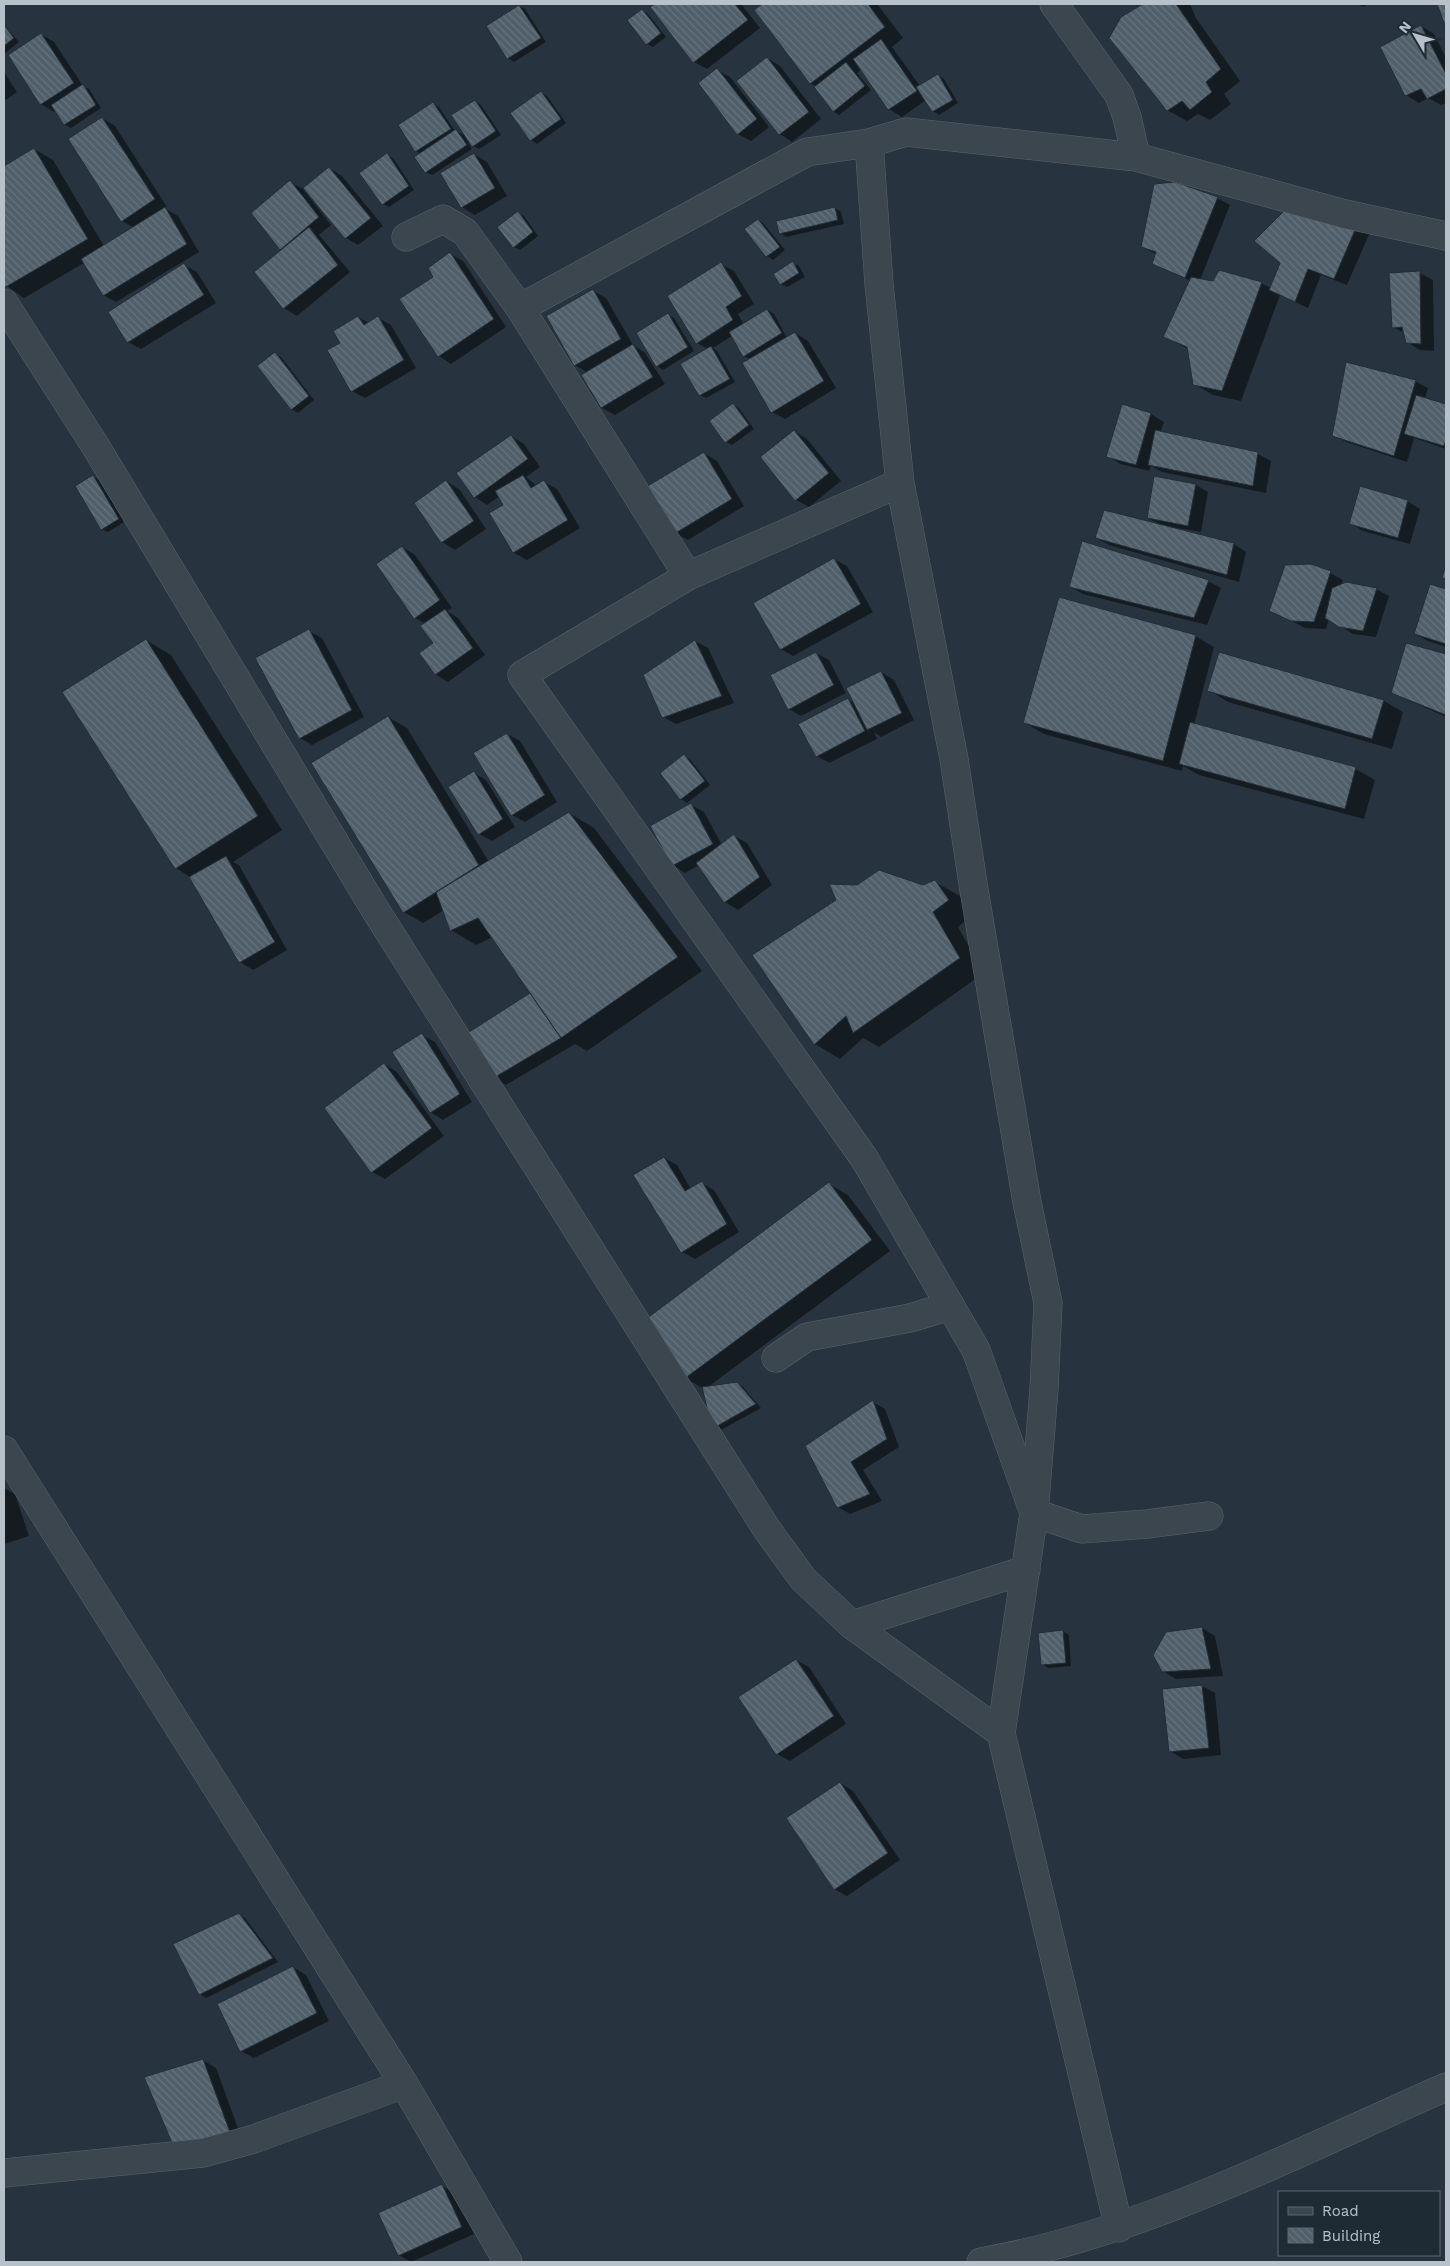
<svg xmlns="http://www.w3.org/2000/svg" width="1450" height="2266" viewBox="0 0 1450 2266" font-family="'Work Sans',sans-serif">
<defs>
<pattern id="building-back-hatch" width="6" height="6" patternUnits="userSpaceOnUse" patternTransform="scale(1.25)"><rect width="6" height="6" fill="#505f6a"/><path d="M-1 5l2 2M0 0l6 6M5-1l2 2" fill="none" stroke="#67747e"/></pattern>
</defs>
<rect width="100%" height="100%" fill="#27343f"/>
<path fill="#0007" d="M657,4H741L760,28L707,69L694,62L652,8Z
M764,4H877L903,38L892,47L920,86L938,75L944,79L958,103L939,115L933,111L926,100L902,117L889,109L862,69L857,73L871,90L839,115L833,111L816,86L810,83L756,10Z
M1145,4H1190L1196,18L1240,81L1224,94L1231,104L1210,120L1198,114L1187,121L1167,110L1122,18Z
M1358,4H1367L1364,7Z
M519,6L525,9L546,42L514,62L508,58Z
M642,10L648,14L666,37L653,47L647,44Z
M4,25L19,42L4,54Z
M1421,26L1434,34L1446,58V103L1441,105L1428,98L1419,103L1406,95Z
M41,34L54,42L83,86L89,89L101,108L71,128L64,124L56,110L54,112L41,104L10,55Z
M767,58L780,66L821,119L792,142L780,134Z
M717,70L730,77L769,127L751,141L738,134Z
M4,72L17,92L4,101Z
M541,93L547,96L566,123L537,144L531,140Z
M475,101L481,105L501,135L479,149L468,143L472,149L432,175L426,172L421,154L416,151L433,103L439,107L455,131L467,136Z
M102,118L115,126L167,207L164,208L178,216L199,252L116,302L103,295L84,263L24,298L4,284V167L34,149L53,160L104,246L134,228L122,221Z
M474,154L487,162L507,196L475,215L462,207Z
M387,155L393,158L414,190L389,207L383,204Z
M329,168L342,176L383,226L358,245L346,238Z
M290,182L303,189L331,225L319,235L350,272L297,316L284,308L283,250L280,249Z
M1217,198L1230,205L1200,280L1214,283H1261L1271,288L1281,262L1287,211L1371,230L1347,285L1321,275L1308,308L1280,295L1241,401L1213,395L1194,384L1188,349L1165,337L1191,281L1153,263L1156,254L1142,247Z
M835,208L841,212L844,224L786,237L780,233Z
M518,213L524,216L538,236L520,250L514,247Z
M758,220L764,224L785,250L773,260L767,256Z
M450,254L463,261L506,327L451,364L439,356L435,277Z
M793,263L799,266L805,277L787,287L781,284Z
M721,264L734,271L754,304L738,314L744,325L767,310L774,314L787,338L795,333L808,341L836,388L785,419L772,412L750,359L744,356L732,336L713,348L717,351L735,382L706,398L700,395L708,349L697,343Z
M184,265L197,272L216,303L141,349L128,342Z
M1420,273L1433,280L1434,351L1420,350L1407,342L1404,333L1393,327L1390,274Z
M593,291L606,298L633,345L645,353L665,384L615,415L602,408L583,376L588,373L575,365Z
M668,315L674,318L694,351L663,370L657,366Z
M358,317L369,323L378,318L391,325L416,368L365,398L352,391L342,343Z
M275,354L281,357L314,400L298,413L292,409Z
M1415,381L1428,388L1425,399L1446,405V449L1414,438L1407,462L1346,442L1333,435Z
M733,405L739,408L754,429L732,445L726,442Z
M1123,406L1151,414L1164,422L1160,433L1258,454L1271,461L1266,493L1162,472L1151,466L1149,471L1120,464L1108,456Z
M794,431L807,439L841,481L809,507L796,500Z
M511,436L524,444L540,467L526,477L537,486L544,482L557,489L580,528L527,560L514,553L491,513L505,505L500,496L487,505L475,497Z
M704,453L717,461L744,506L688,540L675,533Z
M93,476L99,480L124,522L108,532L102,529Z
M446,481L459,489L486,529L455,550L442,542Z
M1196,485L1208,492L1201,532L1177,528V530L1234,544L1246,552L1239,582L1109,545L1096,538L1161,525L1148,518Z
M1407,501L1420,509L1410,544L1363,531L1350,523Z
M402,547L415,555L452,608L447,611L458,618L485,655L448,682L435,674V644L426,624L415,618Z
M834,559L847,566L873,612L793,656L781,649Z
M1330,573L1343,580L1341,585L1376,589L1389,596L1376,637L1353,634L1329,619L1326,629L1305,628L1271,610Z
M1208,581L1221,588L1207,625L1083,594L1071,587Z
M1431,586L1446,591V647L1428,641L1415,634Z
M309,631L322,638L364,717L312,745L300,738Z
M1195,636L1214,647L1194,725L1356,769L1375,780L1364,819L1199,775L1183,766L1182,771L1044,734L1025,723Z
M146,640L171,655L282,830L233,862L239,865L287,950L253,970L240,962L190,877L176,868Z
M695,641L708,648L734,703L676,724L663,717Z
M1407,644L1446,655V717L1392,693Z
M816,653L829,660L846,693L801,716L789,709Z
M881,672L894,680L914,720L881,737L874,732L877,739L829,763L817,756L848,700L856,704Z
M1209,690L1384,701L1403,712L1392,749L1228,702Z
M388,717L407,728L489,862L569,813L594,828L702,971L587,1051L575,1044L506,1085L493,1078L532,993L493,937L476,945L451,930L444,910L423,923L404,912Z
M507,734L520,741L557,802L525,822L512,815Z
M684,756L690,759L710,785L687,803L681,799L661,773Z
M474,773L486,780L515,827L492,841L479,834Z
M691,805L704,812L722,845L734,836L747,843L772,885L738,910L725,902L699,865L685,873L673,865Z
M935,882L960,896L973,914L958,927L984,973L879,1047L863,1038L840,1059L815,1044L754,955Z
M422,1035L435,1042L472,1102L443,1120L430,1112Z
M384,1064L397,1072L444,1136L385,1179L372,1172Z
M664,1158L677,1165L691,1189L702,1183L714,1190L739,1232L695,1259L682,1252Z
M829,1184L848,1195L890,1251L708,1387L737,1383L743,1387L761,1408L719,1431L704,1389L685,1378Z
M873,1402L885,1409L899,1447L863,1470L882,1501L850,1514L838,1507L806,1447Z
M4,1488L15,1494L29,1536L4,1544Z
M1202,1628L1215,1636L1223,1676L1176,1679L1163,1671Z
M1063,1631L1069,1635L1071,1666L1048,1668L1042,1664Z
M796,1660L809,1667L846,1724L790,1761L777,1754Z
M1202,1686L1215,1693L1221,1755L1183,1759L1170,1751L1164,1690Z
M840,1783L853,1791L900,1860L847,1896L834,1889Z
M239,1915L245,1918L278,1962L206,1998L200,1994L175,1945Z
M293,1967L306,1975L329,2021L254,2058L241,2051Z
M203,2060L216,2068L242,2139L188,2156Z
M442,2186L455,2193L474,2234L411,2262L399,2255Z"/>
<path fill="url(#building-back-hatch)" stroke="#212d36" d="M655,4H735L748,20L693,63L650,7Z
M762,4H868L885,27L810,84L754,10Z
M1143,4H1176L1221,69L1206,82L1212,92L1190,110L1182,101L1167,111L1109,38L1121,17Z
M1437,4H1446V28Z
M519,5L541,38L507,59L486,26Z
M642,9L661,33L646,45L627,20Z
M4,25L14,38L4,46Z
M1421,25L1446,74V89L1427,99L1421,89L1405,96L1380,47Z
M41,33L74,83L40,105L8,55Z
M881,39L917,91L888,110L853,59Z
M767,57L809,112L779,135L736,81Z
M846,62L865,86L833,112L814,87Z
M717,68L757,119L737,135L698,83Z
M938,74L953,100L932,112L916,87Z
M83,84L96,105L64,125L51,105Z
M541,91L561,119L530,141L510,113Z
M475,100L496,131L472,147L451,115Z
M433,102L451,129L415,152L398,125Z
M102,117L155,199L121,222L68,139Z
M456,129L467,145L425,173L414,157Z
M34,148L88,239L4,288V166Z
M387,153L409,186L382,205L359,173Z
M474,153L495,188L461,208L440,173Z
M329,167L371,218L345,239L303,188Z
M290,180L319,217L280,250L251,213Z
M1175,182L1218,197L1185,278L1152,264L1156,252L1141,247L1154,184Z
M165,207L187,244L103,296L81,259Z
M835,207L838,220L779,234L776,221Z
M1286,209L1359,221L1334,279L1308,269L1295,302L1269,290L1280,263L1254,241Z
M518,211L533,232L513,248L497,227Z
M758,219L780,247L766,257L744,229Z
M309,227L338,265L283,309L254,272Z
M450,252L494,319L438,357L399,299L433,277L428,268Z
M793,261L799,273L780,285L773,274Z
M721,262L742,296L726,307L733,320L696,344L667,296Z
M184,263L204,295L127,343L108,312Z
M1219,270L1262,282L1222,391L1193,385L1187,347L1163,337L1191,277L1213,281Z
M1420,271L1421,344L1406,343L1402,327L1392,328L1389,273Z
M593,289L621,339L574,366L546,316Z
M767,309L782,333L743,357L729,332Z
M668,313L688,347L656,367L636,333Z
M358,316L364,325L378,316L404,360L351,392L327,350L340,343L333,331Z
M795,332L824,381L771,413L742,363Z
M633,344L653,377L601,408L581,375Z
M711,346L730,379L699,396L680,364Z
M275,352L309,396L291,410L257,366Z
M1346,362L1416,380L1394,456L1332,436Z
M1416,395L1446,404V440L1444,446L1404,434Z
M733,403L749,425L725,443L709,421Z
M1122,404L1151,413L1136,465L1106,457Z
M794,430L829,473L795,501L760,457Z
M1155,430L1258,452L1253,486L1148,465Z
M511,435L528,459L474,498L456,473Z
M704,452L732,499L674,534L646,487Z
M93,475L119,519L101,530L75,486Z
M523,475L531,488L544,480L568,520L513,553L489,513L503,505L495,491Z
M1154,476L1196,484L1188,526L1147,518Z
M446,480L474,521L441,543L414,503Z
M1360,486L1408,500L1398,538L1349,524Z
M1104,510L1234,543L1227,575L1095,538Z
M1082,541L1209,580L1194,618L1069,587Z
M402,546L440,600L414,619L376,564Z
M834,558L861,604L780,650L753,603Z
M1311,564L1331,571L1314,622L1291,621L1269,611L1285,565Z
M1446,564V579L1442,578Z
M1346,582L1377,588L1363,631L1339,627L1325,618L1332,588Z
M1430,584L1446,589V644L1414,634Z
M1059,597L1196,635L1163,761L1023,723Z
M445,609L473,648L435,675L419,653L433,643L420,626Z
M309,629L352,710L299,739L255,658Z
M146,639L258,816L175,869L62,692Z
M695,640L722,696L662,718L643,675Z
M1406,643L1446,654V715L1391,693Z
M816,652L834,685L788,710L770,675Z
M1219,652L1384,700L1372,739L1207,691Z
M881,671L902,713L867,730L846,688Z
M848,698L865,731L816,757L798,724Z
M388,716L479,865L403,913L311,763Z
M1190,722L1356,767L1345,809L1179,764Z
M507,733L545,795L511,816L473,753Z
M684,754L705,781L680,800L660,773Z
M474,771L503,819L478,835L448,787Z
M691,803L713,844L672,866L650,826Z
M569,812L678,957L561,1038L478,918L450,931L436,892Z
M734,834L760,877L724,903L696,863Z
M226,856L275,942L239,963L189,877Z
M879,870L923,885L935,880L949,900L933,912L960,958L853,1033L846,1016L814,1045L752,955L836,900L829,884L857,885Z
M530,993L561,1038L492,1079L466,1034Z
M422,1033L460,1094L430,1113L392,1052Z
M384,1063L432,1128L371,1173L324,1108Z
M664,1157L685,1191L702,1181L727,1224L681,1253L633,1175Z
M829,1182L872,1240L684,1379L642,1322Z
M737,1382L756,1404L712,1429L702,1387Z
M873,1400L887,1439L851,1462L870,1494L837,1508L805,1446Z
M1202,1627L1211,1669L1162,1672L1153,1655L1166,1632Z
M1063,1630L1066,1663L1041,1665L1038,1633Z
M796,1659L834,1716L776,1755L738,1697Z
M1202,1685L1209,1748L1169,1752L1162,1689Z
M840,1782L888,1853L834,1890L786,1818Z
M239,1913L273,1958L199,1995L173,1944Z
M293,1966L317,2013L240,2052L217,2004Z
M203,2059L230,2132L175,2150L144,2077Z
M442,2184L462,2227L398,2256L378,2213Z"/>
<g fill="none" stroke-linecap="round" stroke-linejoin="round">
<g stroke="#59646c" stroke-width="29">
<path id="minor" d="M1054,4L1119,95L1127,117L1136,157
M869,143L879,284L900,483L954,759L974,890L1027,1202L1048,1303L1044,1389L1034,1513L1001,1733L1119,2228
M406,237L443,219L465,232L520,308L688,576
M4,303L96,447L376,911L766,1528L803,1579L852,1625L1001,1733
M520,308L807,152L869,143L906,132L1136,157L1345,214L1446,236
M900,483L688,576L522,675L864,1158L976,1350L1034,1513L1082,1529L1147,1524L1209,1516
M776,1358L807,1337L910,1318L950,1306
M4,1450L404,2084L508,2262
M852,1625L1026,1570
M4,2173L203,2153L254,2139L404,2084
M981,2262C1144,2233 1296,2153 1446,2087"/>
</g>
<use href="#minor" stroke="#3b464f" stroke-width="28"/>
</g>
<rect width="1450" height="2266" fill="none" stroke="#b7c1c9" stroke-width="10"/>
<rect x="1278" y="2191" width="162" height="65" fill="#1f2b34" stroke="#5c6770"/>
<rect x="1288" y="2207" width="25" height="8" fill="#3b464f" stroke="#5c6770"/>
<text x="1322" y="2216" font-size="15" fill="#b7c1c9">Road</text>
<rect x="1288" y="2228" width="25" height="15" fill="url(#building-back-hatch)" stroke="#5c6770"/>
<text x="1322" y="2241" font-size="15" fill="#b7c1c9">Building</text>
<g transform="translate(1415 35) rotate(308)" stroke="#1f2b34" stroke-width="4" paint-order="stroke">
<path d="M0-4L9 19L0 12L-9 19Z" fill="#b7c1c9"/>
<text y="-8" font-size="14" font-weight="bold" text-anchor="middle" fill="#b7c1c9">N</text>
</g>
</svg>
